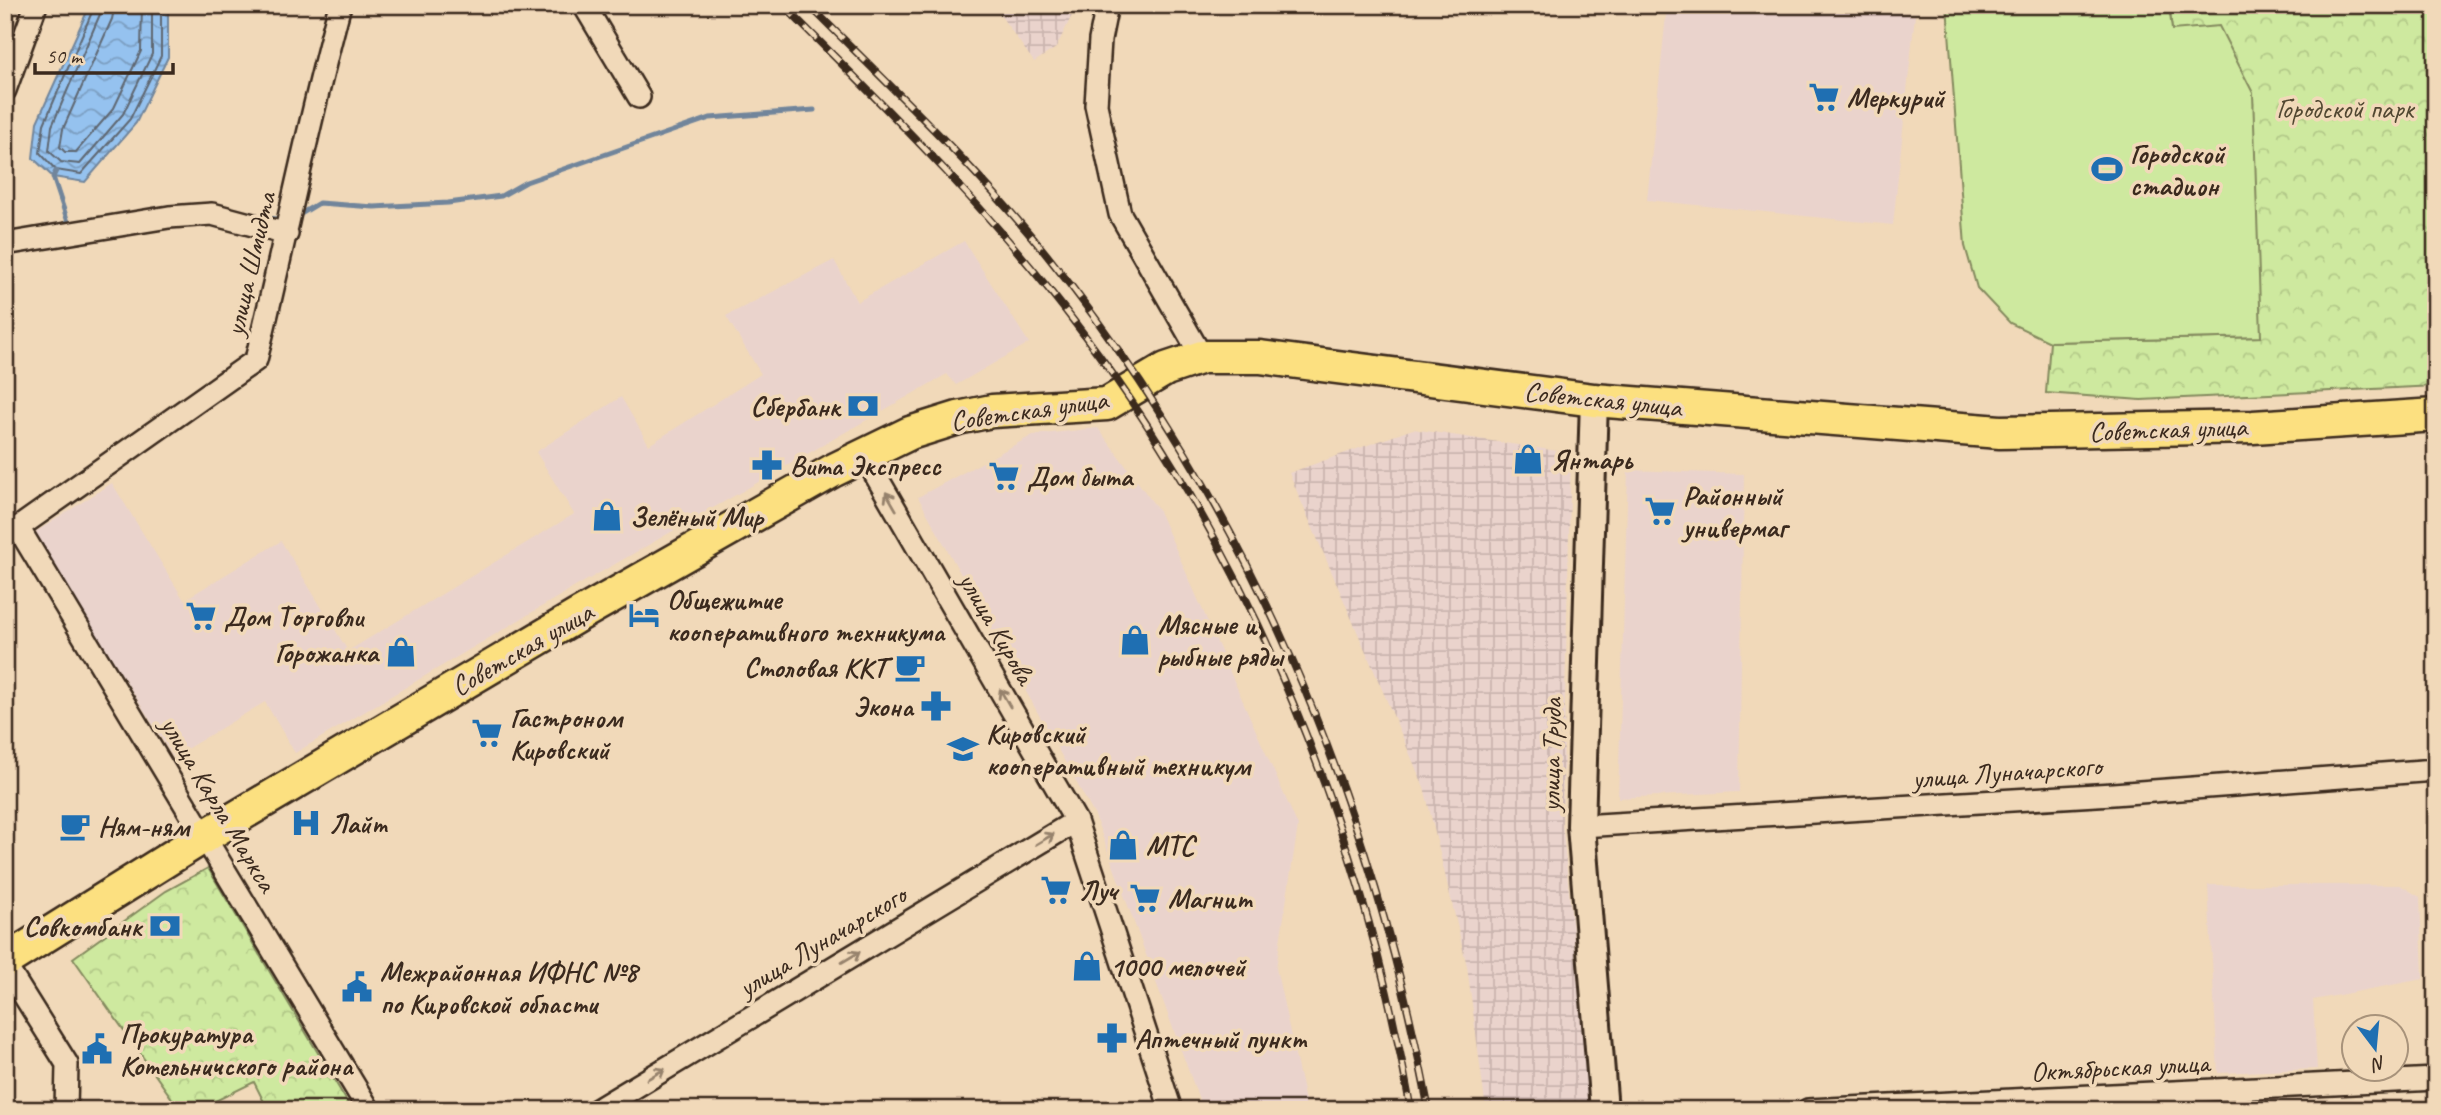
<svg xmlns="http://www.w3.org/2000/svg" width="2441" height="1115" viewBox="0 0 2441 1115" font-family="Caveat,sans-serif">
<defs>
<pattern id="industrial-grid" width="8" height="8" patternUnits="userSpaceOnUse" patternTransform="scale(1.75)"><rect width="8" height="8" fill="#ead3cc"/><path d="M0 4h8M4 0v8" fill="none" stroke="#cab5af"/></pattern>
<pattern id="park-crowns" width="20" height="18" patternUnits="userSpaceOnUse" patternTransform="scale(1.75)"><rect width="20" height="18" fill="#cee99f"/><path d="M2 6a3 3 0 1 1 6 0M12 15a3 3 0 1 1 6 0" fill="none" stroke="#b2c888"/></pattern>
<pattern id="water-waves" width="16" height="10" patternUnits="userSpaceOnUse" patternTransform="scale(1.75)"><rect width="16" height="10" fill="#95c2ef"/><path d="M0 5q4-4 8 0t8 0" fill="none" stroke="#7b9ec1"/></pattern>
</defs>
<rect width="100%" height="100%" fill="#f1d9b9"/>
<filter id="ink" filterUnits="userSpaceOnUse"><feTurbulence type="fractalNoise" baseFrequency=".0143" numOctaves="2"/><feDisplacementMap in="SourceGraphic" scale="14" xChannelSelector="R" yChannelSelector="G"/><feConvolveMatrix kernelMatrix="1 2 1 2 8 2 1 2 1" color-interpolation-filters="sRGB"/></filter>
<g filter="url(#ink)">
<path fill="#ead3cc" d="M1667,5H1820L1915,15L1893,225L1647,200Z
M964,241L1029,343L956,385L947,374L568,591L295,753L265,702L173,757L34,533L112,483L184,600L281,541L348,651L574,514L536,452L621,397L649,445L761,374L726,316L834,260L857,302Z
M1098,428L1159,511L1298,826L1276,968L1307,1110H1203L1095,816L918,497L1033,435Z
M1628,470L1744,474L1739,792L1618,798Z
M2208,885H2400L2420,897L2423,979L2313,1000L2317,1069L2218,1073Z"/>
<path fill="url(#industrial-grid)" d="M993,5H1077L1056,48L1034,62Z
M1413,429L1571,453L1562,822L1591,1110H1486L1467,966L1424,787L1289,473Z"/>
<path fill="url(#park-crowns)" stroke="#848a5e" stroke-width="2" d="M2169,5H2436V386L2141,400L2046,393L2050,342L2261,337L2172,30Z
M208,868L352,1110H268L254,1082L197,1110H180L73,958L166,891Z"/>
<path fill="#cee99f" stroke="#848a5e" stroke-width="2" d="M1947,5H2169L2172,30L2219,26L2253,93L2261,337L2050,342L2010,323L1977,288L1965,246Z"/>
<path fill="url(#water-waves)" stroke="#71859b" stroke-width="2" d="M90,5H168V57L136,123L85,182L53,177L33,158L37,122Z"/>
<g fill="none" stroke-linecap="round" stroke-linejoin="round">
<path stroke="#5f6772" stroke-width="2" d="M95,5L44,124L40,153L56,170L81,174L130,119L161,56V5
M104,5L52,126L49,151L61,162L80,164L123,114L152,54V5
M115,5L112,19L63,129L60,147L65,152H76L114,108L141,51L142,5"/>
<path stroke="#71859b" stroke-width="5" d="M56,171L53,177L70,228
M260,217L285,220
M294,218L319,203L374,207L448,203L501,196L526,182L710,118L814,110"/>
<g stroke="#3b2a1e" stroke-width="26">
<path id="minor" d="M584,5L639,97
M1107,5L1100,40L1096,105L1120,214L1202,357
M5,90L36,5
M5,244L169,217L212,214L287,234
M864,455L1076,821L1171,1110
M19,529L369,1110
M5,537L256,360C285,242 308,123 340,5
M1581,826L2113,794L2436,770
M5,965L67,1064L66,1110
M597,1110L1076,821
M1808,1110L2436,1079"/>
</g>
<g stroke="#3b2a1e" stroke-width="32">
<path id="tertiary" d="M1594,400L1581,826L1604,1110"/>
</g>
<g stroke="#3b2a1e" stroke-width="37">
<path id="primary" d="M5,961L205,836L577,616L834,470L910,433L958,418L992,411L1107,404L1166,369L1202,357H1260L1594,400L2000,432L2253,427L2436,415"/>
</g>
<use href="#minor" stroke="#f1d9b9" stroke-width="21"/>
<use href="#tertiary" stroke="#f1d9b9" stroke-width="26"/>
<use href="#primary" stroke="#fce080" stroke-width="32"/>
<g stroke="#3b2a1e" stroke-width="8">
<path id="rail" d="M783,5C887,109 993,213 1082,332C1253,559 1362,830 1411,1110
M809,5C890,86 974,165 1046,254C1249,506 1369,794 1429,1110"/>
</g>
<use href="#rail" stroke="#f1d9b9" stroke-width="5" stroke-dasharray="16" stroke-linecap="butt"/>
</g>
<defs><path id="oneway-shaft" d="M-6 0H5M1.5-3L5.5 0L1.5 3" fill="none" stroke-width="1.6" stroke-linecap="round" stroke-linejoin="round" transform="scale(1.75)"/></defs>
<g stroke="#96826c">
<use href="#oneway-shaft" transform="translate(891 501) rotate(-120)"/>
<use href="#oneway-shaft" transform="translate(1005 698) rotate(-120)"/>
<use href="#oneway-shaft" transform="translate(1045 839) rotate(-31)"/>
<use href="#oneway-shaft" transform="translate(851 957) rotate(-31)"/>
<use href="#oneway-shaft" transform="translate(656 1074) rotate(-31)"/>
</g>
</g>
<defs>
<g id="supermarket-bare" transform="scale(2.415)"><path d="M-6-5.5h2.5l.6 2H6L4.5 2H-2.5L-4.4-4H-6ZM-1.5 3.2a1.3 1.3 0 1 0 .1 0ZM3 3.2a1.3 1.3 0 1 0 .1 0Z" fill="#1f6fb2" stroke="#f1d9b9" stroke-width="2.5" paint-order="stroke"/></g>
<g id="stadium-bare" transform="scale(2.415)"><path d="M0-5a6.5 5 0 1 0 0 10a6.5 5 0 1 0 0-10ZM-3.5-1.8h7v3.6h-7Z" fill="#1f6fb2" stroke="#f1d9b9" stroke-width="2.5" paint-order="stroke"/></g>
<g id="bank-bare" transform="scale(2.415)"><path d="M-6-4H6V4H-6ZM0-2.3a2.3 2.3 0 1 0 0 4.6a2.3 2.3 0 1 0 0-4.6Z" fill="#1f6fb2" stroke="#f1d9b9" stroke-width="2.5" paint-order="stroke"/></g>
<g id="shop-bare" transform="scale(2.415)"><path d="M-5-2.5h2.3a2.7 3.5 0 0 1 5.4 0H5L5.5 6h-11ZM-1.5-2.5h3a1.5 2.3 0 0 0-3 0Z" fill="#1f6fb2" stroke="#f1d9b9" stroke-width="2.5" paint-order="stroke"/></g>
<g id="pharmacy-bare" transform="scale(2.415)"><path d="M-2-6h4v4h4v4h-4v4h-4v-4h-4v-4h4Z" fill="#1f6fb2" stroke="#f1d9b9" stroke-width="2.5" paint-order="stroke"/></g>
<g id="hotel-bare" transform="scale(2.415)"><path d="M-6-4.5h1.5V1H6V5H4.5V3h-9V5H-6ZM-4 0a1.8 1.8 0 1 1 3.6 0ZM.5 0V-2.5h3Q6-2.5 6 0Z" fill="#1f6fb2" stroke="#f1d9b9" stroke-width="2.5" paint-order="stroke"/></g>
<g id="cafe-bare" transform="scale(2.415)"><path d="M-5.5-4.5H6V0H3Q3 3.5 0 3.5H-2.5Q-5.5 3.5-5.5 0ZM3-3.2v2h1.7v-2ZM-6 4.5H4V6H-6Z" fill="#1f6fb2" stroke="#f1d9b9" stroke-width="2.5" paint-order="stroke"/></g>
<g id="university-bare" transform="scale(2.415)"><path d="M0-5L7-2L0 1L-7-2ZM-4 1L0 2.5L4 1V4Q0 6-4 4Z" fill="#1f6fb2" stroke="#f1d9b9" stroke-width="2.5" paint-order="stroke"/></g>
<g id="hospital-bare" transform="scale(2.415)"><path d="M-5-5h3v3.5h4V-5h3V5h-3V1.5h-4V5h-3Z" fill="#1f6fb2" stroke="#f1d9b9" stroke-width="2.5" paint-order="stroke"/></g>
<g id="civic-bare" transform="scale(2.415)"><path d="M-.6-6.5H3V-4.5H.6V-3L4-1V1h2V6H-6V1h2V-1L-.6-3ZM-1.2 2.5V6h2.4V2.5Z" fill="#1f6fb2" stroke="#f1d9b9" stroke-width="2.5" paint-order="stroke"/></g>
</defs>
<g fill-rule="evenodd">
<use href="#supermarket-bare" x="1824" y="97"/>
<use href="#stadium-bare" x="2107" y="169"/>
<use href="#bank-bare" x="863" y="406"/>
<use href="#shop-bare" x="1528" y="459"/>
<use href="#pharmacy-bare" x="767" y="465"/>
<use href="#supermarket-bare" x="1004" y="476"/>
<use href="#supermarket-bare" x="1660" y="511"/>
<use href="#shop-bare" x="607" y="516"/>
<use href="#hotel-bare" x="644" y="615"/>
<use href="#supermarket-bare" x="201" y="616"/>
<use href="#shop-bare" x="1135" y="640"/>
<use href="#shop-bare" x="401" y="652"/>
<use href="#cafe-bare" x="910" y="667"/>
<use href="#pharmacy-bare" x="936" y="706"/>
<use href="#supermarket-bare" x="487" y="733"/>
<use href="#university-bare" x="963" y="749"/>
<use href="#hospital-bare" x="306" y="823"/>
<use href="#cafe-bare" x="75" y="826"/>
<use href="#shop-bare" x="1123" y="845"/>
<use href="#supermarket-bare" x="1056" y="890"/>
<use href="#supermarket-bare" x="1145" y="898"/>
<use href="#bank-bare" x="165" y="926"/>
<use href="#shop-bare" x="1087" y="966"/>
<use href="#civic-bare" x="357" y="987"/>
<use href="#pharmacy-bare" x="1112" y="1038"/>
<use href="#civic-bare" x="97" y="1049"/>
</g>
<g text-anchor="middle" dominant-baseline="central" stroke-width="7" stroke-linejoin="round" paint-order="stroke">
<g font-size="28" font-weight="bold" fill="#3b2a1e" stroke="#f1d9b9" text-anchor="start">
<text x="1847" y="97">Меркурий</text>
<text x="2130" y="153">Городской<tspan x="2130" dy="32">стадион</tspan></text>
<text x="840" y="406" text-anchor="end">Сбербанк</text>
<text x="1551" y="459">Янтарь</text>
<text x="790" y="465">Вита Экспресс</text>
<text x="1027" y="476">Дом быта</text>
<text x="1683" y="495">Районный<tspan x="1683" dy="32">универмаг</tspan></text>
<text x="630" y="516">Зелёный Мир</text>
<text x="667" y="599">Общежитие<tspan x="667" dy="32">кооперативного техникума</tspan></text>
<text x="224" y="616">Дом Торговли</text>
<text x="1158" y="624">Мясные и<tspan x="1158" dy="32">рыбные ряды</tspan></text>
<text x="378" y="652" text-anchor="end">Горожанка</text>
<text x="887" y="667" text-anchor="end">Столовая ККТ</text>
<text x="913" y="706" text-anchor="end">Экона</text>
<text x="510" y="717">Гастроном<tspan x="510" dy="32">Кировский</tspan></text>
<text x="986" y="733">Кировский<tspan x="986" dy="32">кооперативный техникум</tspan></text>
<text x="329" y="823">Лайт</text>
<text x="98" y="826">Ням-ням</text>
<text x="1146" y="845">МТС</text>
<text x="1079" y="890">Луч</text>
<text x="1168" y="898">Магнит</text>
<text x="142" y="926" text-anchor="end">Совкомбанк</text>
<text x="1110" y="966">1000 мелочей</text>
<text x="380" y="971">Межрайонная ИФНС №8<tspan x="380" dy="32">по Кировской области</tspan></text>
<text x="120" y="1033">Прокуратура<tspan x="120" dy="32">Котельничского района</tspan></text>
<text x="1135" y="1038">Аптечный пункт</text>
</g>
<g font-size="28" fill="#514731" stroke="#f1d9b9">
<text x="2345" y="108">Городской парк</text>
</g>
<g font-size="28" fill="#3b2a1e" stroke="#f1d9b9">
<text transform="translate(250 264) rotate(-77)">улица Шмидта</text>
<text transform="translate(1603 399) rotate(6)">Советская улица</text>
<text transform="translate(1029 410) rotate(-8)">Советская улица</text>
<text transform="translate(2168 429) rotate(-2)">Советская улица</text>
<text transform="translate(997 628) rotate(60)">улица Кирова</text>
<text transform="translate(522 649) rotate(-30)">Советская улица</text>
<text transform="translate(1551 755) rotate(-89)">улица Труда</text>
<text transform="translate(2007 772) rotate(-4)">улица Луначарского</text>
<text transform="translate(219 804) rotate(59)">улица Карла Маркса</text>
<text transform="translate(822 941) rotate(-31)">улица Луначарского</text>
<text transform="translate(2120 1067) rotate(-3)">Октябрьская улица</text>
</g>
</g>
<rect width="2441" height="1115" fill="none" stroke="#f1d9b9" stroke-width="28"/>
<rect x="14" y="14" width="2413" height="1087" fill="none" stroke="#3b2a1e" stroke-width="2.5" filter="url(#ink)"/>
<g transform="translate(2375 1048) rotate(164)"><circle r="33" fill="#f1d9b9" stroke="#a8937b" stroke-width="2"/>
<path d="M0-5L12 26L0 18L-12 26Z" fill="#1f6fb2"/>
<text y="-10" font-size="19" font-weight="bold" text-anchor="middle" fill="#3b2a1e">N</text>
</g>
<path d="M35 63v10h138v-10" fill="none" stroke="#3b2a1e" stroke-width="3.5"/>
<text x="46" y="63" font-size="21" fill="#3b2a1e" stroke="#f1d9b9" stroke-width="5" paint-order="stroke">50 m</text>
</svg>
